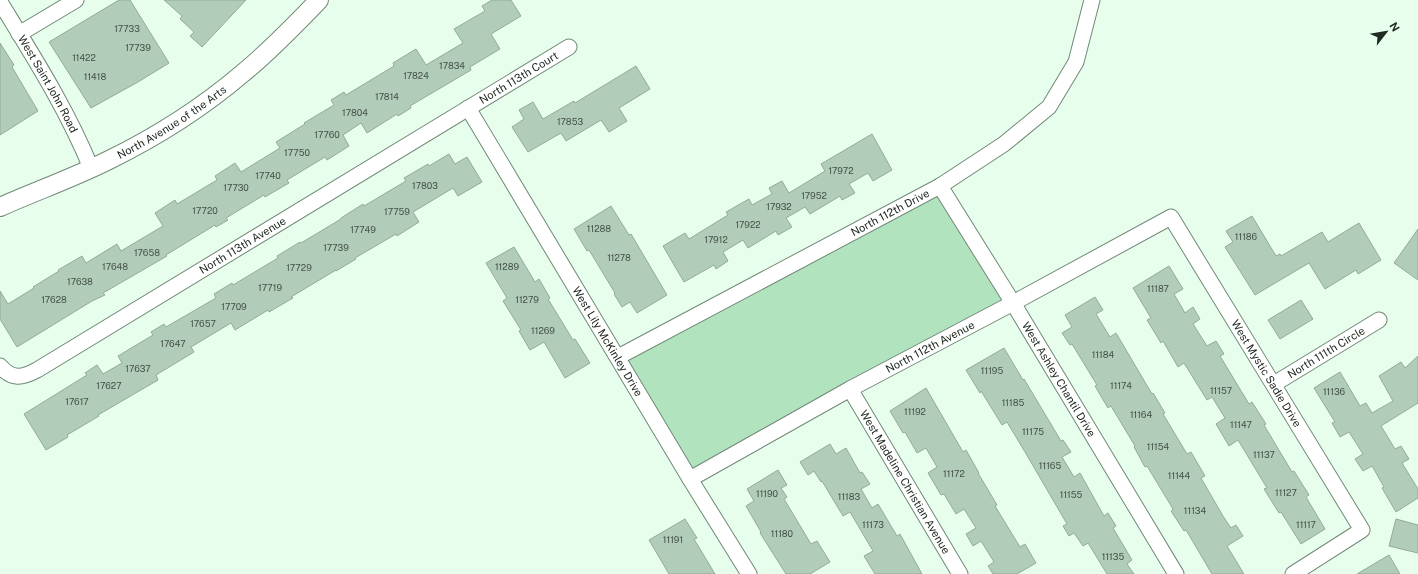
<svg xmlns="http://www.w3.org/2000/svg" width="1418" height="574" viewBox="0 0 1418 574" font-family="'Public Sans',sans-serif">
<rect width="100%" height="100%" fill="#e8feed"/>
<path fill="#b2e3bf" d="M940,186L1013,303L690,479L618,357Z"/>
<path fill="#b1ccb8" stroke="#92ab98" d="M119,0H130L169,63L138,82L91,108L49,42Z
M164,0H246L202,47L190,36L194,32L180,19L182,16Z
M492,0H511L521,16L491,34L500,49L470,67L471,70L410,106L411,108L398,116L397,114L367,133L361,123L343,135L349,146L327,160L325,157L287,180L289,183L265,197L264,195L226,218L228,220L216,227L215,225L166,255L167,256L103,293L105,295L92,301L17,347L0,319V291L8,304L34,288L33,287L59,271L58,270L82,256L86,263L117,244L121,251L163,226L155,213L175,200L177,204L217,180L215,176L235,163L241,172L280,148L276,142L305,124L304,123L334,105L331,100L344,92L346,95L394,66L393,63L416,49L426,65L463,43L454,29L485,11L482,6Z
M0,43L14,65L12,67L38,111L0,135Z
M636,66L650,89L619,108L627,121L609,132L601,120L566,141L561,133L528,152L512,127L524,119L519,110L533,102L543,119L574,101L575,103Z
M872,134L892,170L873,181L868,173L849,184L855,193L842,200L840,196L810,214L805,207L786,218L792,227L778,235L776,231L748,248L743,240L723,252L728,261L716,269L714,265L684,282L663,246L685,233L689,239L728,215L726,212L749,199L752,205L772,194L769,188L782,181L789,193L825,171L821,164Z
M449,154L455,164L467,157L482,182L458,196L453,188L413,212L419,222L397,236L396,234L355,258L356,259L336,271V270L291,297L293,298L269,312L268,310L235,330L231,323L191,347L194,352L156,375L158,380L98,415L99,416L67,435L68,437L46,450L24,414L87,375L85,373L97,365L103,374L122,363L118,356L153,335L151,332L164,324L166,327L216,298L214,294L232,283L233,285L278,258L277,256L300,242L301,243L341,219V218L363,204L364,206L406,181L404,178L428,164L429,166Z
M611,206L629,235L631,234L667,295L637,313L630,302L622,307L614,294L615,293L589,250L587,251L574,229Z
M1252,216L1276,256L1280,254L1281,256L1322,232L1328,242L1359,223L1381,260L1358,274L1356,270L1325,289L1309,263L1255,295L1225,247L1233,242L1226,231Z
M1418,229V280L1394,263Z
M514,247L535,282L539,279L550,298L548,299L573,340L575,339L590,363L565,378L544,342L530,350L519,331L521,330L503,301L507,298L486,263Z
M1169,266L1183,289L1174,294L1185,313L1193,307L1200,319L1193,324L1207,346L1216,341L1224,354L1220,356L1249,404L1252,402L1266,424L1264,425L1292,472L1294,471L1309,495L1306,497L1325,529L1301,544L1281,512L1279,513L1264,489L1267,488L1238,440L1229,446L1216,424L1225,418L1212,397L1207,400L1184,363L1178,367L1163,341L1161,343L1147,320L1151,318L1133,288Z
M1095,297L1103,310L1096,314L1110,337L1116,333L1152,394L1153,393L1165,413L1163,414L1187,454L1191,452L1205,476L1201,478L1223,516L1231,528L1236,525L1243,536L1227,546L1244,574H1212L1186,530L1184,531L1171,511L1173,509L1147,466L1145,467L1134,447L1135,446L1111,406L1108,408L1095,386L1097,385L1072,344L1070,345L1062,333L1072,327L1065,315Z
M1301,300L1313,319L1280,339L1268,320Z
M1004,348L1023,380L1024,379L1061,441L1063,440L1071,452L1062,457L1074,477L1080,473L1104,516L1108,513L1116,526L1113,528L1132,560L1127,564L1134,574H1107L1088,543L1083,546L1074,533L1069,536L1063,526L1067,524L1025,452L1007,422L1002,425L981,391L980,393L966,370Z
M1418,356V403L1381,426L1395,449L1401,446L1409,459L1402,463L1418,489V498L1396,512L1382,488L1384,487L1372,466L1363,471L1355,459L1363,454L1349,432L1340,437L1332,423L1335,422L1314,388L1340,372L1360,406L1366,403L1372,413L1393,401L1379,376L1401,362L1405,368Z
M926,388L963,452L966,450L979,473H978L997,505L995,506L1020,547L1025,544L1036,563L1017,574H993L988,566L994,562L981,541L973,546L966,534L976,528L964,509L956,514L944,494L941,495L928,473L937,467L926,448L917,453L905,432L903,433L890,411Z
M830,444L836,454L846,448L860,473L862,472L870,484L861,489L872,508L878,504L897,536L900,534L922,574H875L864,556L873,551L850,512L843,516L822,481L821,482L814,471L808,475L800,462Z
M778,470L787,485L781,488L787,497L784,499L811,544L817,541L830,562L810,574H786L760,533L761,532L746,506L754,501L747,489Z
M685,519L697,538L694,539L715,574H669L649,540Z
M1396,519L1418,525V553L1389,546Z
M1389,555L1400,574H1357Z"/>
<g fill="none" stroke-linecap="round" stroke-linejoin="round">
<g stroke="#708977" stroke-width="17">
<g id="minor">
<path id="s1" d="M0,2C33,56 67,109 91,168"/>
<path d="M19,34L76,0"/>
<path id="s2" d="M468,108L690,479L749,574"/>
<path id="s3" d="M940,186L1013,303L1176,574"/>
<path id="s4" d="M618,357L940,186L1004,144L1049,107L1076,62L1092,0"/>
<path id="s5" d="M0,366C12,380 22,378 37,370L569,47"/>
<path id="s6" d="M1274,384L1379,320"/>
<path id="s7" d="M850,389L960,574"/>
<path id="s8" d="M690,479L850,389L1013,303L1171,217L1362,530L1293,574"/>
</g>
</g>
<g stroke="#708977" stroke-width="20">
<g id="tertiary">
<path id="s9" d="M0,207C36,191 73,178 109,160C156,137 202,108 243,73C270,51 295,25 319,0"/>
</g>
</g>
<use href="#minor" stroke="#fff" stroke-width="15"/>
<use href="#tertiary" stroke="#fff" stroke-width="18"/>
</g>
<g text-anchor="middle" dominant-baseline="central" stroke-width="4" stroke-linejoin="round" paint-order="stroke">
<g font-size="9" fill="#445248">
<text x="127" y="28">17733</text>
<text x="138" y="47">17739</text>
<text x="84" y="57">11422</text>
<text x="452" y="65">17834</text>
<text x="416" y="75">17824</text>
<text x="95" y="76">11418</text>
<text x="387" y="96">17814</text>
<text x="355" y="112">17804</text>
<text x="570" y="121">17853</text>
<text x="327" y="134">17760</text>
<text x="297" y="152">17750</text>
<text x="841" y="170">17972</text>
<text x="268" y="175">17740</text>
<text x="425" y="185">17803</text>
<text x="236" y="187">17730</text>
<text x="814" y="195">17952</text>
<text x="779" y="206">17932</text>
<text x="205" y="210">17720</text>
<text x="397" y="211">17759</text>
<text x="748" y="224">17922</text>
<text x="599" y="228">11288</text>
<text x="363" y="229">17749</text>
<text x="1246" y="236">11186</text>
<text x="716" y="239">17912</text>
<text x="336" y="247">17739</text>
<text x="147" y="252">17658</text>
<text x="619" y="257">11278</text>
<text x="115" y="266">17648</text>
<text x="507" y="266">11289</text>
<text x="299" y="267">17729</text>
<text x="80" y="281">17638</text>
<text x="270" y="287">17719</text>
<text x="1158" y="288">11187</text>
<text x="54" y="299">17628</text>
<text x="527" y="299">11279</text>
<text x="234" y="306">17709</text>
<text x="203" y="323">17657</text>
<text x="543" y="330">11269</text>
<text x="173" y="343">17647</text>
<text x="1103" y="354">11184</text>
<text x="138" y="368">17637</text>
<text x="992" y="370">11195</text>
<text x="109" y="385">17627</text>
<text x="1121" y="385">11174</text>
<text x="1221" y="390">11157</text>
<text x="1334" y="391">11136</text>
<text x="77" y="401">17617</text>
<text x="1013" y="402">11185</text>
<text x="915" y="411">11192</text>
<text x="1141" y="414">11164</text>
<text x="1241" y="424">11147</text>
<text x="1033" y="431">11175</text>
<text x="1158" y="446">11154</text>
<text x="1264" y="454">11137</text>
<text x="1050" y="465">11165</text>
<text x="954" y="473">11172</text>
<text x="1179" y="475">11144</text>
<text x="1286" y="492">11127</text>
<text x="767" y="493">11190</text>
<text x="1071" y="494">11155</text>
<text x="849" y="496">11183</text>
<text x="1195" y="510">11134</text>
<text x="873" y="524">11173</text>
<text x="1306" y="524">11117</text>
<text x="782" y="533">11180</text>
<text x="673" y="539">11191</text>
<text x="1113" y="556">11135</text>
</g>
<g font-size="11" fill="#202a22" stroke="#e8feed">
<text stroke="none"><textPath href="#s5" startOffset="605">North 113th Court</textPath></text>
<text stroke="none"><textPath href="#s1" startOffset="95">West Saint John Road</textPath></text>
<text stroke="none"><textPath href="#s9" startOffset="192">North Avenue of the Arts</textPath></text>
<text stroke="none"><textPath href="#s4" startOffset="308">North 112th Drive</textPath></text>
<text stroke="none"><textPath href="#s5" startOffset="282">North 113th Avenue</textPath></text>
<text stroke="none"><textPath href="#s2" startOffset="272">West Lily McKinley Drive</textPath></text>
<text stroke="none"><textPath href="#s8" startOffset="274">North 112th Avenue</textPath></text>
<text stroke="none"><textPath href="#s6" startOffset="61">North 111th Circle</textPath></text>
<text stroke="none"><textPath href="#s8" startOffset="731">West Mystic Sadie Drive</textPath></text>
<text stroke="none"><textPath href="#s3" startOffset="227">West Ashley Chantil Drive</textPath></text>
<text stroke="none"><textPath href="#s7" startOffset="108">West Madeline Christian Avenue</textPath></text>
</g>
</g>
<g transform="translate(1386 32) rotate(59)" stroke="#e8feed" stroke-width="3" paint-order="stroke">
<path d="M0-3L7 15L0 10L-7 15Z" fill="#202a22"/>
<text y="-6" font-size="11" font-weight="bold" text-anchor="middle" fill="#202a22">N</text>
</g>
</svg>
